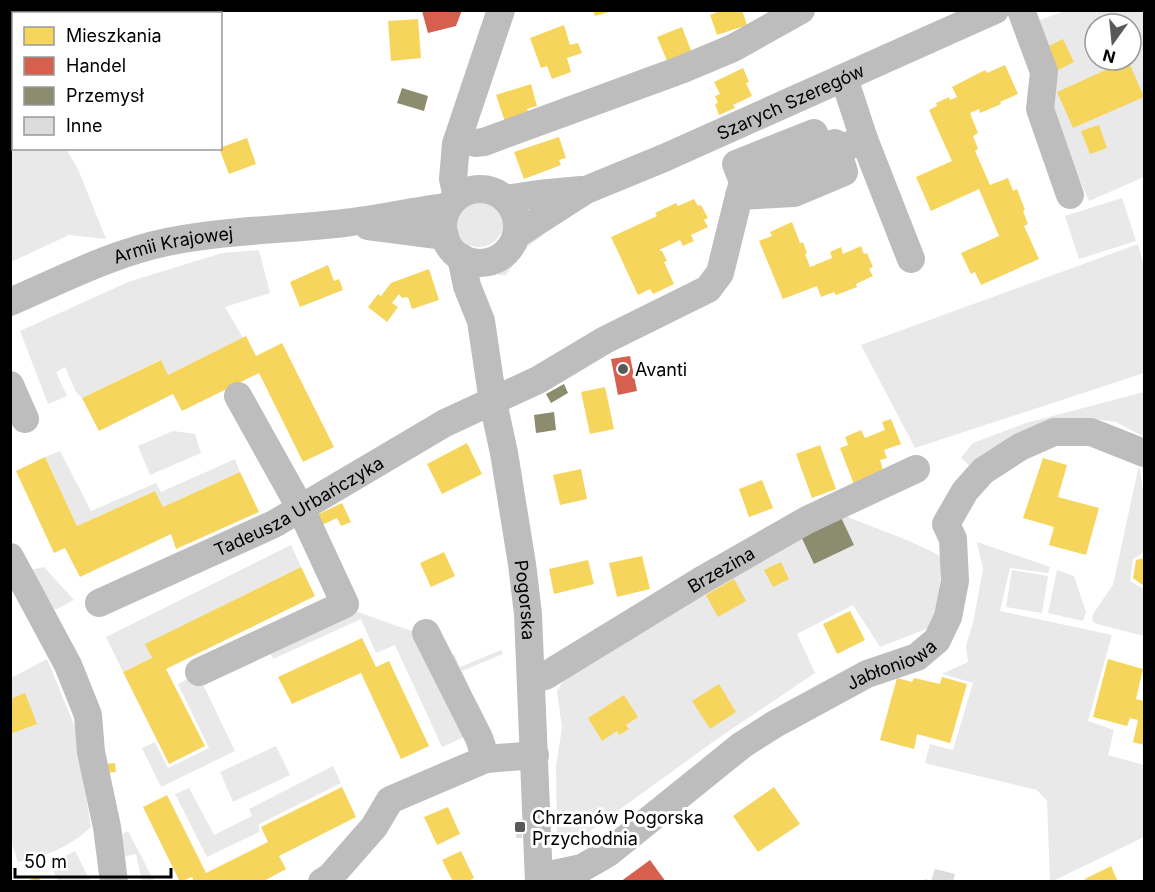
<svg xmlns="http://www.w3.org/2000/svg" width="1155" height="892" viewBox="0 0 1155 892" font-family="Inter,sans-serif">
<rect width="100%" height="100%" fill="#fff"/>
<path fill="#e9e9e9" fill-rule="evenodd" d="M197,10L200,13L14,14V148L66,149L78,169L106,239L69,235L11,262V11Z
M1064,11H1144V177L1089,201L1049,109L1035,22ZM1095,24H1131V60H1095Z
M1122,198L1136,241L1079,259L1065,216Z
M455 223a24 24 0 1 1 48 0a24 24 0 1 1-48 0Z
M539,225L543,235L527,247L506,275H498C501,259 526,236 539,225Z
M1138,244L1144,267V373L915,448L861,345Z
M259,250L270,293L225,307L243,338L168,375L160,360L82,398L76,392L65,367L56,372L67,396L48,404L20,331L128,282L222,253Z
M1144,392V437L1116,422L1086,418L972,468L961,458L973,443L1026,423Z
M173,431L195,434L201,453L150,475L138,446Z
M60,451L91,511L156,483L161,492L235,459L240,472L163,507L155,491L77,526L45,457Z
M1139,465L1144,498V552L1133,559L1130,581L1144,589V636L1094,623L1092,620L1093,614L1113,585Z
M839,513C873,528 910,539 942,557L936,625L880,647L853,605L797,634L815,673L717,739L572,844L566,847L557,844L556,766L562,728L557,691L565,678L799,532L815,563L854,545Z
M977,542L1050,567L1048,573L1010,568L1000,611L1112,635L1088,721L1114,730L1108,755L1144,765V837L1053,881H1050L1047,801L1037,790L925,763L930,744L953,750L973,683L942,674L968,662L966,646L973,623L983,569Z
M291,545L301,567L146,644L152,658L123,672L106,637Z
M44,567L74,600L57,609H49L30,570Z
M1012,570L1048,576L1042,613L1006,607Z
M1057,570L1074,576L1086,612L1083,621L1048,613Z
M355,611L423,635L469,735L442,747L395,645L376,653L361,619L273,659L269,650Z
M501,650L503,654L462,671L468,685L451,657L454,654L460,667Z
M47,659L75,727L91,827C69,848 47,855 18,862L11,841V678Z
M198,674L235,751L161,787L142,748L155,742L168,768L209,748L178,684Z
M276,746L290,775L233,802L220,772Z
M333,766L341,783L259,824V832L207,857L175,794L189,788L214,835L252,816L249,809Z
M128,831L154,881H142L136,854L122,857L119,836Z
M75,851L90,881H58L50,864Z"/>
<path fill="#f6d55c" d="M593,10H612V11L595,16Z
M723,10H742L747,25L717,35L710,15Z
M418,19L421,58L391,61L388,21Z
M564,25L570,45L578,43L582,53L567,58L571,72L552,79L547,66L541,68L530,38Z
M682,27L692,53L668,63L657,37Z
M1063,39L1074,62L1058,70L1047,47Z
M1128,60L1144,97L1073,128L1057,92Z
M1005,65L1018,94L1000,102L1001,104L980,113L979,109L970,113L978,133L973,136L978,149L975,151L990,185L1008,178L1013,191L1017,189L1025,210L1023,211L1028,224L1024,226L1039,259L981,285L975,272L971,274L961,253L999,236L979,189L931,211L916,177L952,161L929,110L937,106L936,103L949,97L950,100L957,97L952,87L985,70L987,73Z
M743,68L749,82L746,83L752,96L733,105L735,108L719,115L715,104L718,103L715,96L720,94L714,82Z
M531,84L537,106L527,109L530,118L506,125L496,95Z
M1099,125L1107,148L1090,154L1081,131Z
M559,137L566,158L559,160L561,165L524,179L514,152Z
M247,138L256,164L229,174L219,148Z
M694,199L698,206L701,205L708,218L704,220L708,227L691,235L694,241L683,246L680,240L659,250L662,251L667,261L664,262L674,284L653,294L650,289L638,295L611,237L657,216L655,213L676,203L678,206Z
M792,222L800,243L803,242L807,253L805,254L810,267L832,258L830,252L841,247L843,254L861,246L864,254L867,253L873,267L869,269L873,276L856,284L857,287L836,295L834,292L821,297L817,286L783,299L759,241L772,236L770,232Z
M328,265L334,281L339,279L343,290L300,307L290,282Z
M429,269L439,300L412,309L408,297L402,298L399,294L392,303L398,307L387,322L368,307L378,294L381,296L391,283Z
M246,336L256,356L282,343L334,447L303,462L259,373L182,411L173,394L99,431L82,398L161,360L168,375Z
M605,387L614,429L590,434L581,392Z
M891,419L901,444L884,450L887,458L880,460L883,470L855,487L840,448L848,445L845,437L861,430L865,438L885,430L882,422Z
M467,443L482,474L442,494L427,464Z
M820,445L836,489L812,498L796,454Z
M45,457L77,526L155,491L163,507L240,472L259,512L176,549L171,534L80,577L65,548L54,553L16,471Z
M1043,458L1067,465L1058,497L1099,508L1086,555L1049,545L1054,527L1023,518Z
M581,469L587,499L560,505L553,475Z
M762,480L773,508L749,517L739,489Z
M342,503L351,522L341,526L337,518L322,525L317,515Z
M444,552L455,576L431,587L420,563Z
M642,556L650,589L617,597L609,563Z
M1144,558V586L1133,578L1136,560Z
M588,560L594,584L554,594L549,569Z
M781,562L789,579L773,587L764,570Z
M301,567L315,596L166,669L205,746L169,764L123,672L152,658L145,644Z
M734,579L746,601L718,617L706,595Z
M850,611L865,640L837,654L823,624Z
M362,638L376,667L389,661L429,746L401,759L361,673L292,704L278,677Z
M1108,659L1143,669L1136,699L1144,701V745L1133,742L1138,720L1130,718L1127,726L1093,717Z
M942,677L967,684L950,743L917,734L914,749L880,740L897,678L912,682L914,678L940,684Z
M719,684L736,712L710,729L692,701Z
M25,693L37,724L10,734V699Z
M624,695L638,717L626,725L629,729L619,735L617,731L602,741L588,718Z
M115,763L116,772L106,773L105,764Z
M342,787L356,817L279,856L286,869L262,882H194L192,877L180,882L143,807L167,795L206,873L268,842L261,827Z
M774,787L800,824L758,852L733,816Z
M448,807L460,834L437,845L424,817Z
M461,851L474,878L467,882H453L442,860Z
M1111,866L1118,882H1086L1085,879Z
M38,876L41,882H25Z"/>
<path fill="#d6604d" d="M462,10L456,26L428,33L422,11Z
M630,356L637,391L618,395L611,359Z
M650,860L666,882H620Z"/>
<path fill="#8c8c6e" d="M402,88L428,96L424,111L397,103Z
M564,384L568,393L551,403L546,394Z
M554,412L556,430L536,433L534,415Z
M839,513L854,545L814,564L799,532Z"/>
<path fill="#dcdcdc" d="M516,822H522V838H516Z
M935,869L955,874L953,882H924L925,879L931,881Z"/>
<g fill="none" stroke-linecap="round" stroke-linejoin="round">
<g stroke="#bdbdbd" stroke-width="28">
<path d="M1021,10L1044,72L1040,109L1070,195"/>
<path d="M844,78L864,139L911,259"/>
<path d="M814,133L820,148L835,143L844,172L794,193L739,196L743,182L736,164Z"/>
<path d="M475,143L484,142L683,69L733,48L801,10"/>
<circle cx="480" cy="226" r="37"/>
<path d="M457,197L453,179L456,144L501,10"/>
<path d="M506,199L538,194L581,190"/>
<path d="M368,226L445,236"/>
<path id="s1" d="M516,235L586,190L664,158L995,10"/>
<path id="s2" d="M461,257L467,286L481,321L493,402L504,453L522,564L528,614L539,882"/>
<path id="s3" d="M10,302C61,280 113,253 167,242C226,230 285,230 344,223C379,219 413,211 448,207"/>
<path d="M10,385L25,419"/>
<path d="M10,557L68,665L88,715L91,752L107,827L114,882"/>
<path id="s4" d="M99,603L274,524L445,423L538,380L605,340L708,289L720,273L739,196L749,188L864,139"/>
<path d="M426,633L479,738L486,759"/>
<path d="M199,672L345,604L301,509L238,396"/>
<path id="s5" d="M531,679L545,676L702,580L807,520L916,469"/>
<path id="s6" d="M539,877L582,868L608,853L742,745L775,724L867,674L917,657L937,640L948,617L955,581L953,539L946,524L965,491L983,471L1020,447L1054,432H1091L1144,453"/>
<path d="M322,882L330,877L374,827L390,800L486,759L535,755"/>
</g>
</g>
<g fill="#595959" stroke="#fff" stroke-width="2">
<circle cx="623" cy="369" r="6"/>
<rect x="514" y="821" width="12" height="12" rx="3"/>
</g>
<g text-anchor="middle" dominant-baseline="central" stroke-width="6" stroke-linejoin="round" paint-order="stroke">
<g font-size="18" fill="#000" stroke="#fff">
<text stroke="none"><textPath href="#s1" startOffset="306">Szarych Szeregów</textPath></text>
<text stroke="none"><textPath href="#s3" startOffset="174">Armii Krajowej</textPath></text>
<text stroke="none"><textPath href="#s4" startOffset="222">Tadeusza Urbańczyka</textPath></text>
<text stroke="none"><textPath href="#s5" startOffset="220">Brzezina</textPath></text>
<text stroke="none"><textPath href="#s2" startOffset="350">Pogorska</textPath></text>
<text stroke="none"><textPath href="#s6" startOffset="416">Jabłoniowa</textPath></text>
</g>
<g font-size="18" fill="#000" stroke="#fff" text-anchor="start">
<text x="635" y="369">Avanti</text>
<text x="532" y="817">Chrzanów Pogorska<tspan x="532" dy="21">Przychodnia</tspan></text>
</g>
</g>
<rect width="1155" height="892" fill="none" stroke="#000000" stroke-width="24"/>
<rect x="12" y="12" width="210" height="138" fill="#ffffff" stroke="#999999" stroke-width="1.5"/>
<rect x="24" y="27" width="30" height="18" fill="#f6d55c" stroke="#999999" stroke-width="1.5"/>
<text x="66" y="42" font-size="18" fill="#000000">Mieszkania</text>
<rect x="24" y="57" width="30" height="18" fill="#d6604d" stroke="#999999" stroke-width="1.5"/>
<text x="66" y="72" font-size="18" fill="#000000">Handel</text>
<rect x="24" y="87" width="30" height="18" fill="#8c8c6e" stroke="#999999" stroke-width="1.5"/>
<text x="66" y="102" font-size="18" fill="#000000">Przemysł</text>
<rect x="24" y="117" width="30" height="18" fill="#dcdcdc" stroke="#999999" stroke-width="1.5"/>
<text x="66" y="132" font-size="18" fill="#000000">Inne</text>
<g transform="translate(1113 42) rotate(195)"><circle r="28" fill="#ffffff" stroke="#999999" stroke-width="1.5"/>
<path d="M0-4.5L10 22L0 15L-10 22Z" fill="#595959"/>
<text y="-9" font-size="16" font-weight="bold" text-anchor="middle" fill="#000000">N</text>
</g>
<path d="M15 868v9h156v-9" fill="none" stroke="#000000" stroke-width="3"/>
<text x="24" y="868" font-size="18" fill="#000000" stroke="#ffffff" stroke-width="4.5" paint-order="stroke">50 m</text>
</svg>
